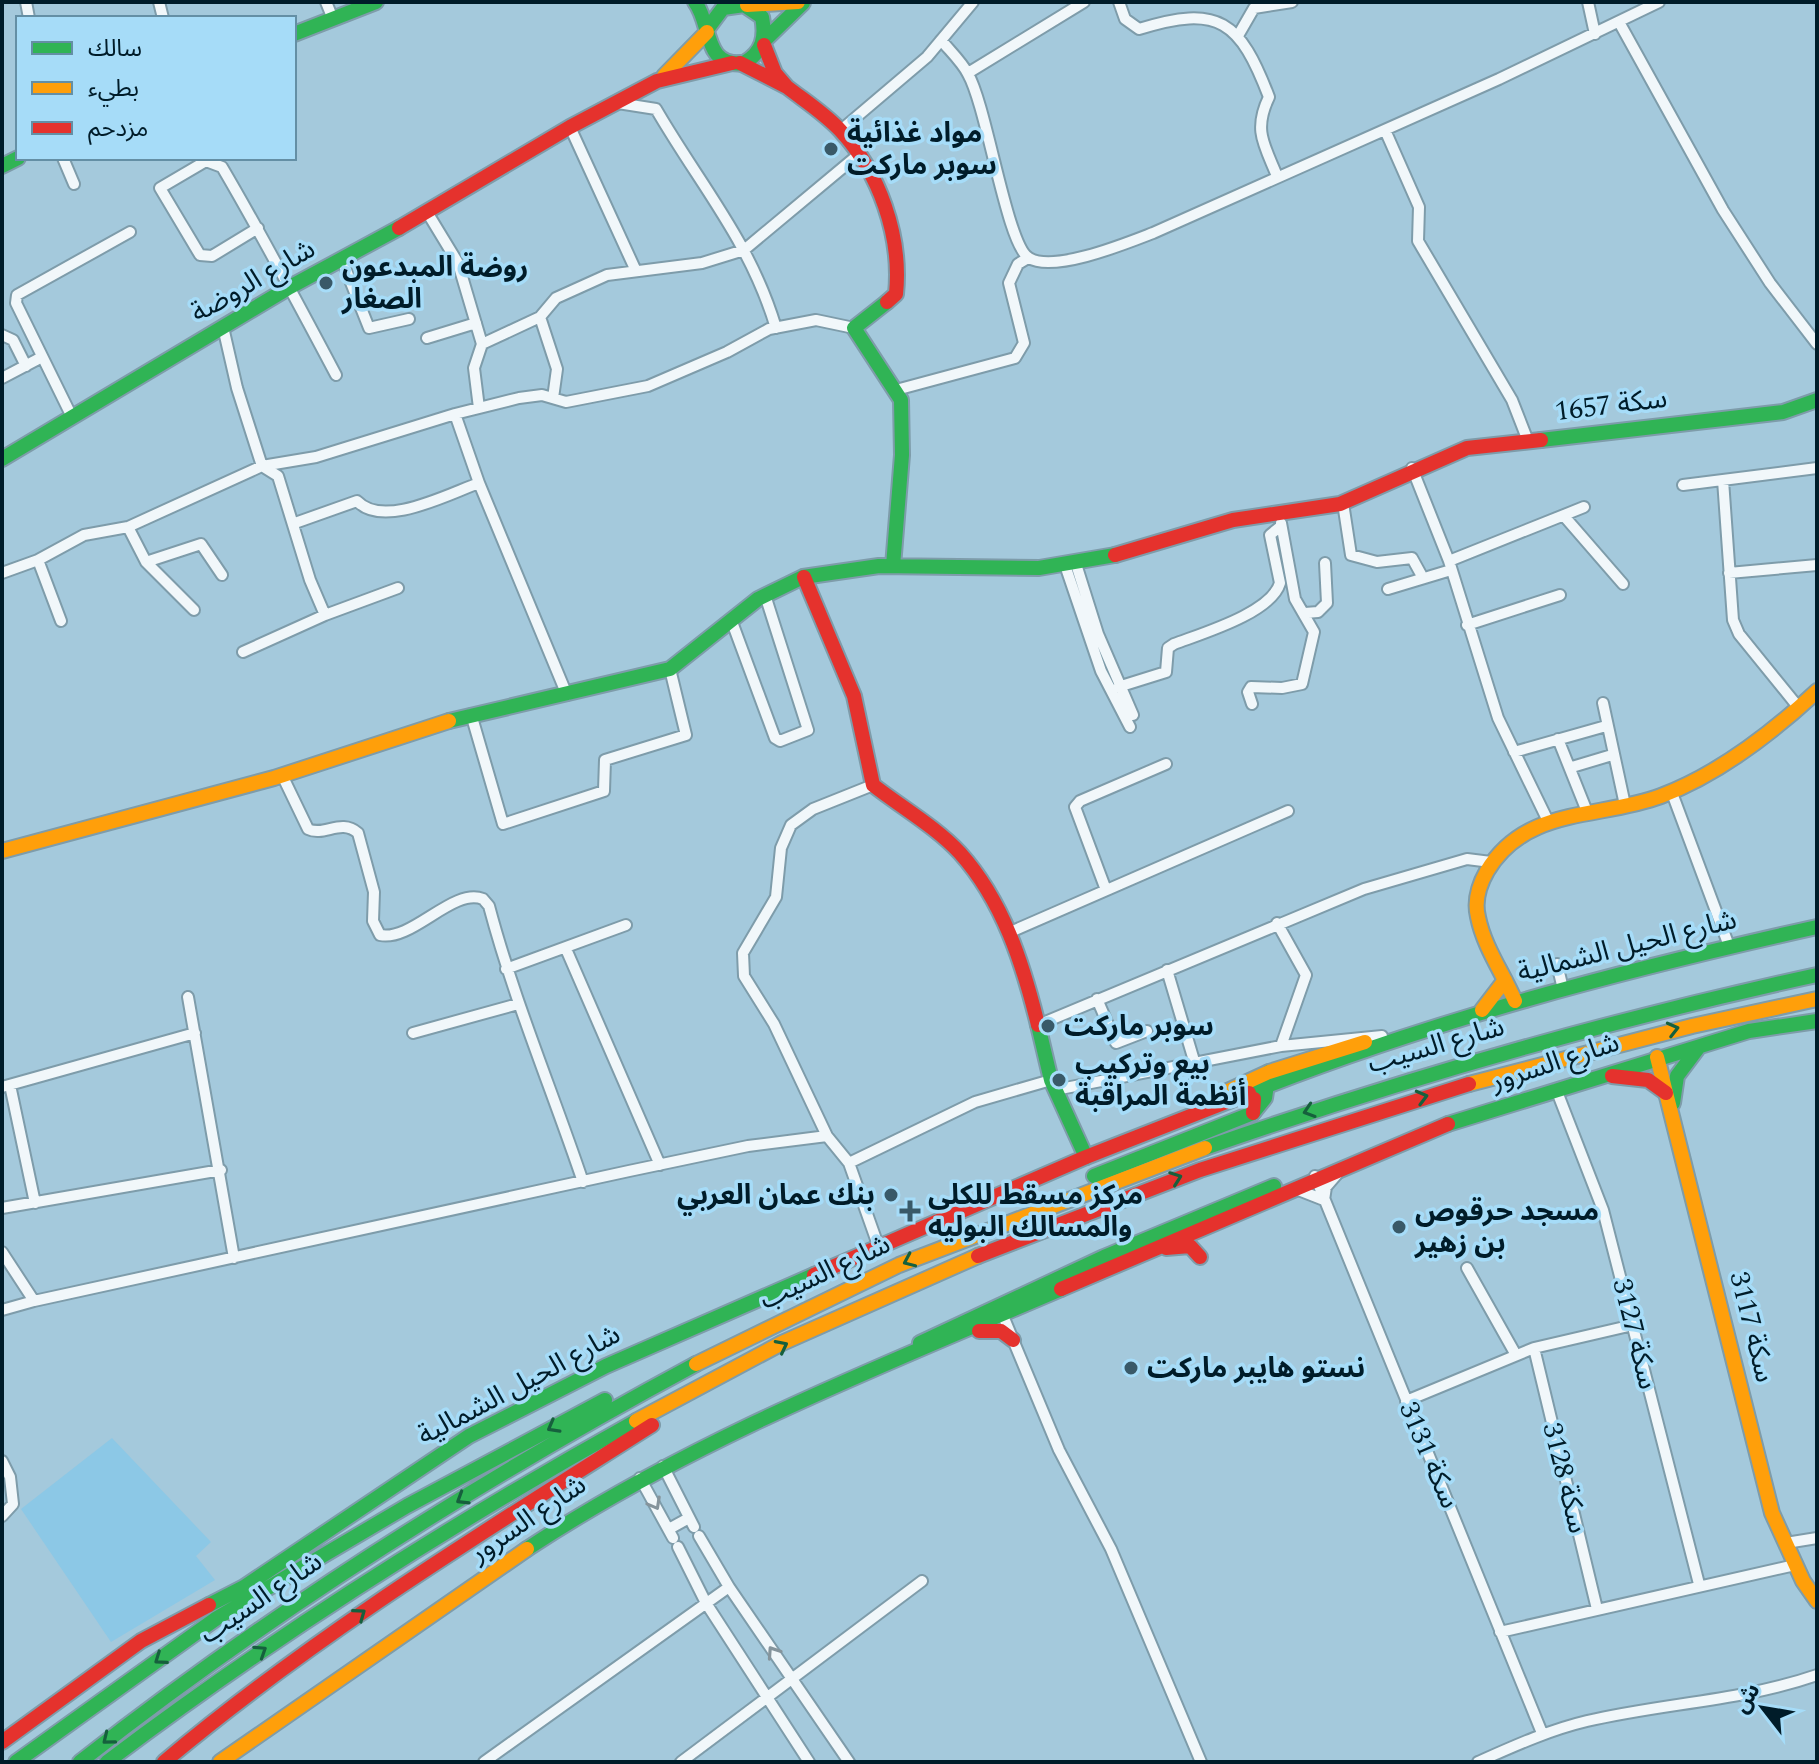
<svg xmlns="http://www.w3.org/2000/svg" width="1819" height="1764" viewBox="0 0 1819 1764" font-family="Spectral,'Noto Sans Arabic',serif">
<rect width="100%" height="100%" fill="#a4c9dc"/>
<path fill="#8cc8e6" d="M112,1438L211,1542L196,1556L215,1580L111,1642L21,1509Z"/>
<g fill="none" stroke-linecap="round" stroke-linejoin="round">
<g stroke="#7e9caa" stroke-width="14">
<path id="street" d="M26,2L29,18
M159,2L163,18
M326,2L333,19
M1119,2L1125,19L1139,29C1219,4 1240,21 1269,97C1253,130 1264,144 1277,176
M1588,2L1595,34
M1619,22L1723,210L1770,283L1817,344
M1239,34L1254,8L1292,2
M941,40C950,51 962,62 968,74C987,107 1007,246 1029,258C1054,273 1127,243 1153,233L1499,79L1659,2
M968,73L1084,2
M618,103L656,109C700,185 750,241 776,328
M570,127L636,271
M841,130L927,57L973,2
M1385,130L1419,207L1418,241L1512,400L1528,441
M63,158L74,184
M427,212L458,263L482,344
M258,228L212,256L200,255L160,188L206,161L222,167C262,235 299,305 336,375
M342,260L369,328L409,319
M540,317L557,369L553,398
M223,327L237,388L262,466L278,476L310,580L325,615L398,588
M2,335L13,340L26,366
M427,338L476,323
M2,378L42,357
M896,390L1015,358L1024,343L1009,283L1018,264L1028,258
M479,408L474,368L482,344L540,317L556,298L607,275L702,263L744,250L858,155
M71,415L16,303L17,295L130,232
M1412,468L1449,561L1498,718L1548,821
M1723,480L1733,620L1739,634L1799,708
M479,483L567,695
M1683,485L1817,468
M1343,503L1351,555L1377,562L1412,558L1423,578
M1564,516L1623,584
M295,523L357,501C383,529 448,494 479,483L455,414
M128,527L146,562L194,610
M38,560L61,621
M1449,561L1584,507
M146,562L201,544L222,575
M1076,564L1098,634L1133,715
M1065,565L1101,671L1130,727
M2,573L38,560L84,535L128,527L262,466L316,457L455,414L519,398L542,395L566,402L648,386L727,352L769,329L816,320L854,328
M1729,573L1817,565
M1388,589L1451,570
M1305,613L1318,612L1327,603L1325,563
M732,622L775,738L780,741L808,730L765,595
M1467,625L1560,595
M243,652L325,615
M1118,687L1166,672L1168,648L1174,644C1203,633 1271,613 1280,583L1270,535L1281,526
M1603,703L1625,805
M1252,704L1248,692L1251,687L1282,688L1302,684L1314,632L1295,599L1281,523
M471,714L503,824L604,791L605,760L686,735L670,669
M1558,739L1588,814
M1514,752L1606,726
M1572,767L1612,755
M282,775L308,829C324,837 341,818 358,833L374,892L373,921L380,935C412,942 453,887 483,899L489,906C514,1000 552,1090 583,1182
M873,785L813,809L791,825L781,848L776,897L743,953L744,976L774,1024L827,1136L849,1163L878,1245
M1672,793L1729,946
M1106,890L1075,807L1080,801L1166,764
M1277,923L1306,975L1281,1046
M1008,933L1288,811
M566,949L660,1165
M1557,964L1563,989
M506,969L626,925
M1167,970L1195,1064
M188,997L234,1258
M1097,999L1116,1043L1147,1031
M1038,1025L1364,889L1467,859L1491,862
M413,1033L518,1004
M10,1085L35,1203
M2,1087L195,1033
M1556,1089L1603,1210L1699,1584
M1055,1090L1281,1046L1382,1036
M849,1163L975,1102L1051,1080
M1315,1176L1542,1733
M1296,1189L1324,1200L1326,1187L1339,1172
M2,1208L221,1170
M2,1252L34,1301L629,1171L748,1146L827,1136
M1467,1268L1516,1355
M2,1310L34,1301
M1001,1311L1059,1450L1111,1549L1201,1762
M1534,1348L1597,1609
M1406,1401L1534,1348L1633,1325
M2,1461L10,1477L13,1504L2,1516
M663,1466L694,1527
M640,1478L673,1538
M669,1529L689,1518
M699,1536L729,1587L849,1762
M1786,1543L1817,1538
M678,1547L706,1603L809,1762
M1500,1632L1795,1565
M484,1762L729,1587
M681,1762L922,1581
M1478,1762C1514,1746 1549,1730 1587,1721C1664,1703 1742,1701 1817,1675"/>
</g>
<g stroke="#7e9caa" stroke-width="18">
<path id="fast" d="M695,2C712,24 703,68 744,63C763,52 766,37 762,17L744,5L723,8L708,28
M294,34L376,2
M766,39L803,3
M2,166L18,158
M887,302L854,328L901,400L902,455L893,566
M1541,440L1783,412L1817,400
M2,459L290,287L399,228
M449,721L670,669L758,599L803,577L879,566L1039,568L1115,555
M1038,1025L1051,1080L1086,1157
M1249,1093C1433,1020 1624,970 1817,927
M1673,1103L1677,1076L1698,1048
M1448,1124L1749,1031L1817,1021
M1205,1148C1406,1078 1609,1020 1817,975
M1094,1176L1253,1113L1265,1098L1269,1072
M920,1343L1104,1257L1274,1186
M527,1549C694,1439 879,1367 1061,1289
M209,1605L244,1587L469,1436L606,1366L814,1275
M16,1762L217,1618L407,1506L605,1400
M80,1762C272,1611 482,1479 696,1364
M107,1762C274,1636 453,1523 636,1421"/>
</g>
<g stroke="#7e9caa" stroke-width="18">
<path id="slow" d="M747,5L798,2
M664,76L707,32
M2,851L274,778L449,721
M1515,1001C1503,973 1484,947 1478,917C1474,901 1479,885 1487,871C1526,806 1600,819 1661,796C1719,774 1772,733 1817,691
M1482,1010L1505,980
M1657,1057L1772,1513L1803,1581L1817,1601
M1469,1084L1692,1026L1817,999
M1219,1095L1269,1072L1365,1042
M696,1364L899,1265L1205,1148
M636,1421L782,1343L978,1256
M220,1762L527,1549"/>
</g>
<g stroke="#7e9caa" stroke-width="18">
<path id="jam" d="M740,63L787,87L775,73L764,45
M787,87C805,101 824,113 840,130C879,172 902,236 896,294L887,302
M399,228L570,127L657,81L732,63
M1115,555L1233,520L1340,504L1467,448L1541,440
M804,577L854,696L873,785C901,807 936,827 960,853C1003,901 1023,964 1038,1025
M1612,1076L1648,1080L1666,1093
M1242,1095L1254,1099L1253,1113
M1166,1248L1190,1246L1200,1257
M978,1256L1200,1170L1469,1084
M814,1275L1086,1157L1249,1093
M1061,1289L1448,1124
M979,1331H1001L1013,1340
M2,1742L141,1641L209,1605
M164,1762C316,1634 485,1531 652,1425"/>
</g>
<use href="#street" stroke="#f1f7fa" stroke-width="10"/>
<use href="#fast" stroke="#30b455" stroke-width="14"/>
<use href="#slow" stroke="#ff9f0a" stroke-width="14"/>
<use href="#jam" stroke="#e5322d" stroke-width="14"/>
</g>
<defs><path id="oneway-chevron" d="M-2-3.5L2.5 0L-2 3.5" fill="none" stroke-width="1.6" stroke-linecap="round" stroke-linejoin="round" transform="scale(2)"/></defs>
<g stroke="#16603d">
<use href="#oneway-chevron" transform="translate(1673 1029) rotate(-14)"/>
<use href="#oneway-chevron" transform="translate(1422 1097) rotate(-15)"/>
<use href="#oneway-chevron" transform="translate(1309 1111) rotate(162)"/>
<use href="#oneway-chevron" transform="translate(1176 1178) rotate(-20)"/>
<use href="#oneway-chevron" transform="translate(909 1261) rotate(156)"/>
<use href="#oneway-chevron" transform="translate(782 1346) rotate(-27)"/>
<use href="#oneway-chevron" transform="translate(553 1427) rotate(151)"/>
<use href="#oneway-chevron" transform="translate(462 1499) rotate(148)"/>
<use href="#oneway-chevron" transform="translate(360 1614) rotate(-36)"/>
<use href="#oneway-chevron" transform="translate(261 1651) rotate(-33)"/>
<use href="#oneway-chevron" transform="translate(160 1659) rotate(145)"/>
<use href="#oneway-chevron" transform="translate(108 1739) rotate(141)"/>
</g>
<g stroke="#85949c">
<use href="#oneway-chevron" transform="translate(655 1504) rotate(61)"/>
<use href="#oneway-chevron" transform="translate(773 1652) rotate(-124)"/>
</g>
<g fill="#395968" stroke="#a6dcf8" stroke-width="3">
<circle cx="831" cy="149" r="8"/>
<circle cx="326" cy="283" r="8"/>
<circle cx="1048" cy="1026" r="8"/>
<circle cx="1059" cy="1080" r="8"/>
<circle cx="891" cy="1195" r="8"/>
<path d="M906 1199h8v8h8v8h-8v8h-8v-8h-8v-8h8z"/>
<circle cx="1399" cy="1227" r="8"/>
<circle cx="1131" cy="1368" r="8"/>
</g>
<g text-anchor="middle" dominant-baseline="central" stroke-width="7" stroke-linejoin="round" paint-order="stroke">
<g font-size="28" font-weight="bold" fill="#001c29" stroke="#a6dcf8" text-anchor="start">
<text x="847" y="133">مواد غذائية<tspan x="847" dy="32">سوبر ماركت</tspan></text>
<text x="342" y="267">روضة المبدعون<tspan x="342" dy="32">الصغار</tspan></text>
<text x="1064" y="1026">سوبر ماركت</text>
<text x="1075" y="1064">بيع وتركيب<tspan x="1075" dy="32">أنظمة المراقبة</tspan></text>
<text x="875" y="1195" text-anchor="end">بنك عمان العربي</text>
<text x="928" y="1195">مركز مسقط للكلى<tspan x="928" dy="32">والمسالك البوليه</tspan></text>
<text x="1415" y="1211">مسجد حرقوص<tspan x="1415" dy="32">بن زهير</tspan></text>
<text x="1147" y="1368">نستو هايبر ماركت</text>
</g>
<g font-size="28" fill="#001c29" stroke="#a6dcf8">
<text transform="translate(253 281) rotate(-30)">شارع الروضة</text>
<text transform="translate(1611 405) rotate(-7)">سكة 1657</text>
<text transform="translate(1627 946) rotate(-14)">شارع الحيل الشمالية</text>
<text transform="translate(1436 1045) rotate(-16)">شارع السيب</text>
<text transform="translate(1555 1062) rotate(-18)">شارع السرور</text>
<text transform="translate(825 1272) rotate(-25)">شارع السيب</text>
<text transform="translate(1752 1327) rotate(76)">سكة 3117</text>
<text transform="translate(1635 1334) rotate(76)">سكة 3127</text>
<text transform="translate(519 1385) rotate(-28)">شارع الحيل الشمالية</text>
<text transform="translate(1429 1455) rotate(67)">سكة 3131</text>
<text transform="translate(1565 1478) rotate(76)">سكة 3128</text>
<text transform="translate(528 1519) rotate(-34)">شارع السرور</text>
<text transform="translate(261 1598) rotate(-34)">شارع السيب</text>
</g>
</g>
<rect width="1819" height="1764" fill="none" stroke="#001c29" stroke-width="8"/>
<rect x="16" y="16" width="280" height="144" fill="#a6dcf8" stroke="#648fa5" stroke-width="2"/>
<rect x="32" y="42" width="40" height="12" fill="#30b455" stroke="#648fa5" stroke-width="2"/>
<text x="88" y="56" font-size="24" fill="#001c29">سالك</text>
<rect x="32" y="82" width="40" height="12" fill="#ff9f0a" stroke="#648fa5" stroke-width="2"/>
<text x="88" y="96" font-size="24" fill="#001c29">بطيء</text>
<rect x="32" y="122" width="40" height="12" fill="#e5322d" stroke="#648fa5" stroke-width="2"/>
<text x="88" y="136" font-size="24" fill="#001c29">مزدحم</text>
<g transform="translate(1763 1708) rotate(301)" stroke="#a6dcf8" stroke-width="6" paint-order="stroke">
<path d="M0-6L14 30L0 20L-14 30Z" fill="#001c29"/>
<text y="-12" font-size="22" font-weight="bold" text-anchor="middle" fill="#001c29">ش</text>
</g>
</svg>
